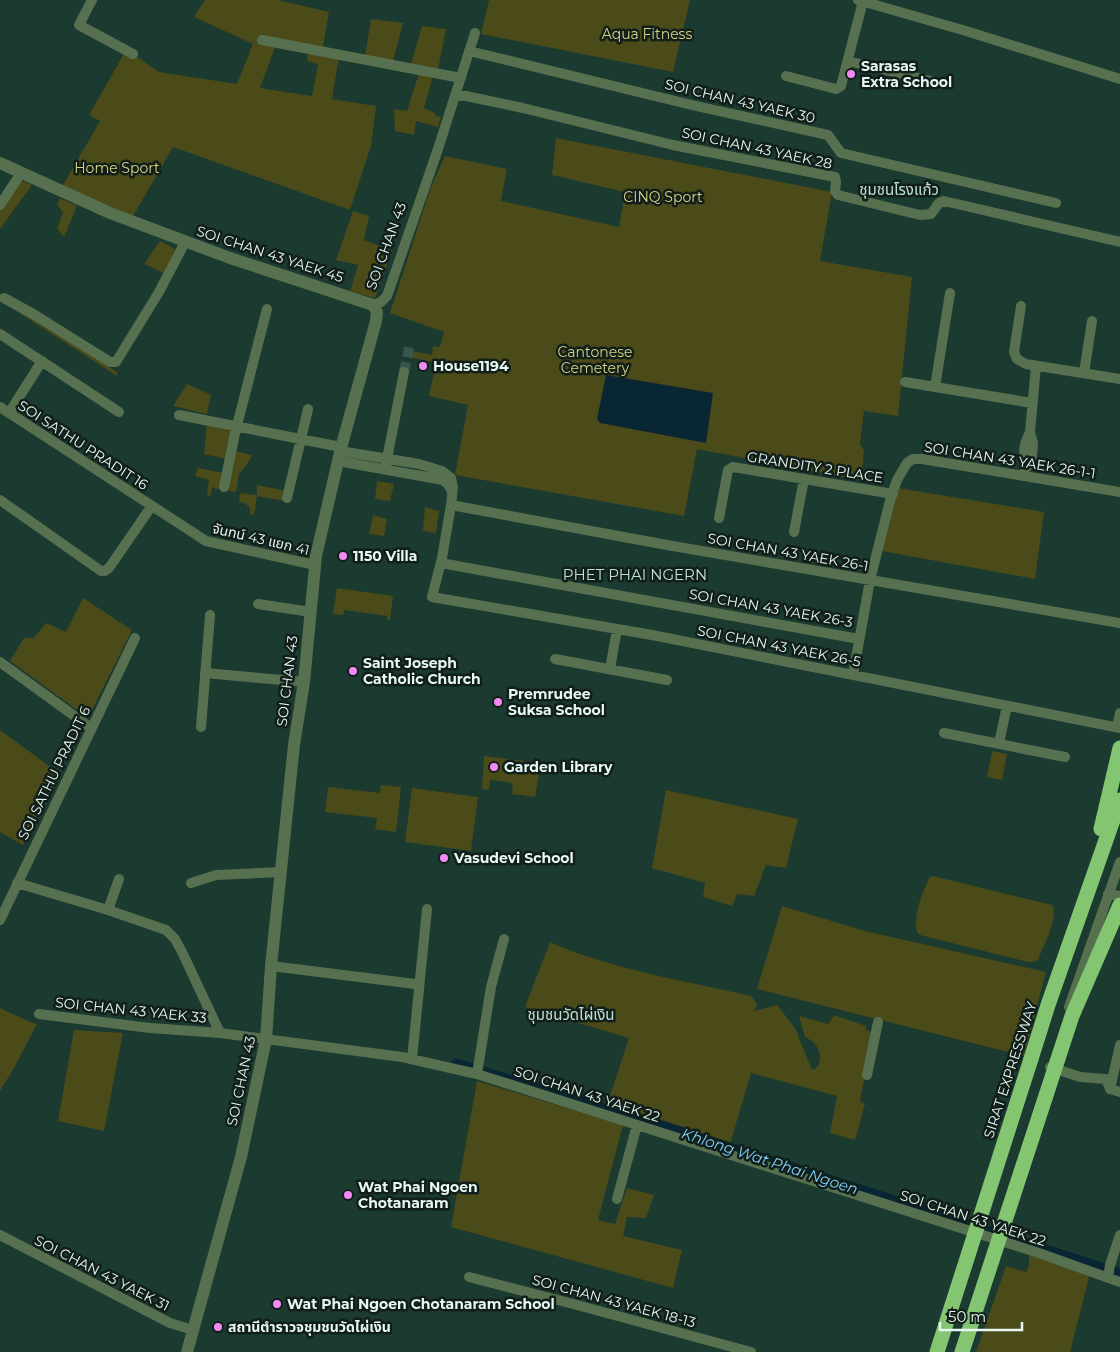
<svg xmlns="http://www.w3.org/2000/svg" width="1120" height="1352" viewBox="0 0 1120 1352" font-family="Montserrat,'Noto Sans Thai',sans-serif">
<rect width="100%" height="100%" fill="#1b3a30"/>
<path fill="#4b4a19" d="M205,0H278L329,12L323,47L258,36L257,41L276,45L260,88L312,96L318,64L307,61L308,51L339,56L332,99L376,106L371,146L350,210L173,147L133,216L93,200L63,185L100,121L89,115L125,52L133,54L159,72L237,84L253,44L194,17Z
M489,0H690L673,72L481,34Z
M371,19L403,23L393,61L365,56Z
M422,26L446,29L438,70L411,64Z
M419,73L433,76L424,108L435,113L436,116L441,117L438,127L416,121L414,135L395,131L394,109L407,111Z
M556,138L832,192L820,261L912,277L898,416L864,411L860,444L864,451L861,480L697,449L684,516L455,475L468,405L429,396L436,363L410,357L411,351L432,355L433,346L440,347L444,332L390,313L431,187L445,156L507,169L501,201L619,227L625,192L552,175Z
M21,180L32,185L0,229V211Z
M60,198L77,206L64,237L57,228L63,213L57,204Z
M353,211L369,216L364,240L392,250L376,296L374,298L350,291L358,265L336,260Z
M160,241L175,249L164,273L144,264Z
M7,305L12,306L30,317L117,372V376Z
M187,384L211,395L207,414L173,406Z
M207,424L232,428L226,459L204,454Z
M234,451L252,455L250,460L239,474L236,492L226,490Z
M198,468L223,473L220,489L212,488L210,497L207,495L209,480L195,476Z
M377,481L394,484L390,501L375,499Z
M257,485L286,491L284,501L257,496L254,515L250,514V508L245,503L239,502L240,493L257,495Z
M898,488L1044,512L1035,579L882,551Z
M425,507L439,511L436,533L423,531Z
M373,515L387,519L384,536L369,534Z
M337,588L393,596L390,620H387V616L344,610L343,615L333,614Z
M83,598L132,630L88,718L10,661L24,638H34L46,623L66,632Z
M0,730L60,774L23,845L0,832Z
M992,751L1007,754L1002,780L987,777Z
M484,756L541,763L535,797L512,794L513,783L490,780L489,790L482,789Z
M381,785L401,787L396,832L375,829L377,818L325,812L328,787L380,793Z
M412,788L478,797L471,851L405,842Z
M666,790L798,819L786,868L766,865L754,896L737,894L732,906L703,897L705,883L652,868Z
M933,876L1052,905C1059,918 1043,947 1038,960L1033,962H1028L920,935L917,932C913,913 922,895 929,878Z
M782,906L865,931L1046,972L1024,1056L757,989Z
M550,942C610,969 686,981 751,996L757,1004L754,1011L777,1005L795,1028L812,1070C824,1066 821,1049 813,1042C811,1040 808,1039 805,1037L799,1016L828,1024L834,1015L866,1026V1030L873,1033L860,1101L865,1104L855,1140L830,1133L837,1096L751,1073L730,1144L607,1105L629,1038L525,1007Z
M0,1008L30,1022L37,1024L14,1068L0,1091Z
M74,1030L123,1033L104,1131L58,1121Z
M477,1081L623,1125L598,1220L615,1224L627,1188L654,1195L646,1218L627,1217L623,1236L682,1250L673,1288L451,1227Z
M1029,1252L1087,1272L1089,1277L1070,1352H976L1006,1266L1026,1272L1029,1265Z"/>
<path fill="#092634" d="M606,375L713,393L706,443L600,423L597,419Z"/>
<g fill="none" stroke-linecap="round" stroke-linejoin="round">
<path stroke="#092634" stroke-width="11" d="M456,1064L659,1125L1120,1274"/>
<path stroke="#39564d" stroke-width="10" stroke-dasharray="10 5" stroke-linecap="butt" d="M404,372L410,344"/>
<path stroke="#577150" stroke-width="10" d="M92,0L79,25L133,54
M858,0L966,31L1120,79
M262,40L461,78
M469,51L696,106L828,135L841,153L1056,203
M848,61L943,84
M786,76L836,89L841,86L863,1
M455,96H466L523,108L673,145L835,177L836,182L835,191L838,195L920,215L931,214L939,203L944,201L1120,242
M0,205L21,173
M4,298L35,315L110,362H116L159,292L185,242
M373,305L381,302L387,296L438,149L475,33
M1021,306L1014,352L1017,359L1026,364L1120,379
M0,334L119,412
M1084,373L1092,321
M905,382L1032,403
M935,387L950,293
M0,407L206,541L315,565
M9,413L42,361
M179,415L341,447
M340,451L419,464L442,471L451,478L453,487L451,505L442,558L432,597L652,635L1120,728
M338,461L443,480L448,484L451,490
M386,464L404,372
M1025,469L1031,462L1032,455L1033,443L1030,432L1036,366
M1025,472C1025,453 1021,450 1030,432
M224,487L235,433L267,309
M287,498L308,409
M0,500L101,571H105L109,568L151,507
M451,505L667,545L1120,623
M719,518L728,470L733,467L893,494
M794,532L804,479
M441,563L859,639
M258,604L311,612
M555,659L667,680
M0,662L91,728
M610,669L617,629
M205,673L304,682
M853,675L870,580L891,497L897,480L907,463L913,459H922L1120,492
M201,727L210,615
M1117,727L1120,713
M944,733L1065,757
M999,743L1007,706
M17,883L108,910L166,930L175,939L183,954L220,1033
M191,883L216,875L281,872
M1108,894L1120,896
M108,910L119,879
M0,920L135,638
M271,966L415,984
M1069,1007L1120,862
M39,1014L150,1028L220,1033L402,1057L477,1074L1036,1252L1120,1282
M412,1059L427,909
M1050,1067L1080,1077L1106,1079L1110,1089L1120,1092
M477,1074L491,987L504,939
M867,1075L878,1022
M1110,1089L1120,1045
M617,1199L637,1125
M0,1235L170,1323L193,1330
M469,1277L577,1305L751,1352
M1108,1278L1110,1265L1120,1235"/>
<path stroke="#577150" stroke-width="12" d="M0,163L110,213L230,258L373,305L377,312L376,321L341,448L316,556L304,682L294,745L271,966L266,1039L241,1157L187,1352"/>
<path stroke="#84c571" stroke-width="15" d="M1101,829L1120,748
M1031,1059L1048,1005L1120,800"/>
<path stroke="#84c571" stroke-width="15" d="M937,1352L1031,1059
M962,1352L1072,1016L1120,905"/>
</g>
<g fill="#f28af3" stroke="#111e19" stroke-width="2">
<circle cx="851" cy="74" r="5"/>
<circle cx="423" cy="366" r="5"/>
<circle cx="343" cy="556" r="5"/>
<circle cx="353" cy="671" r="5"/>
<circle cx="498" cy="702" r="5"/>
<circle cx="494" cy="767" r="5"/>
<circle cx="444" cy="858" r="5"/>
<circle cx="348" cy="1195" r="5"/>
<circle cx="277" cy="1304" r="5"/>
<circle cx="218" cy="1327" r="5"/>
</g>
<g text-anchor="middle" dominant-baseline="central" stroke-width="5" stroke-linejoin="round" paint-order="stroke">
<g font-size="14" fill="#d5d384" stroke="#111e19">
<text x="647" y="34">Aqua Fitness</text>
<text x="117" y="168">Home Sport</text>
<text x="663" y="197">CINQ Sport</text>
<text x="595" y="352">Cantonese<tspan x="595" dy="16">Cemetery</tspan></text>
</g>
<g font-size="14" font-weight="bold" fill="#e6f8f1" stroke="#111e19" text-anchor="start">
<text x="861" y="66">Sarasas<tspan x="861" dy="16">Extra School</tspan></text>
<text x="433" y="366">House1194</text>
<text x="353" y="556">1150 Villa</text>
<text x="363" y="663">Saint Joseph<tspan x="363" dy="16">Catholic Church</tspan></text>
<text x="508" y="694">Premrudee<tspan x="508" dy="16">Suksa School</tspan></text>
<text x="504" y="767">Garden Library</text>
<text x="454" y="858">Vasudevi School</text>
<text x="358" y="1187">Wat Phai Ngoen<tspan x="358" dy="16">Chotanaram</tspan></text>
<text x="287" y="1304">Wat Phai Ngoen Chotanaram School</text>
<text x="228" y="1327">สถานีตำราวจชุมชนวัดไผ่เงิน</text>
</g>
<g font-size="14" fill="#e6f8f1" stroke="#111e19">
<text transform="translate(740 101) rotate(13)">SOI CHAN 43 YAEK 30</text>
<text transform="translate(757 148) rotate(12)">SOI CHAN 43 YAEK 28</text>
<text transform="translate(386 246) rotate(-70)">SOI CHAN 43</text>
<text transform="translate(270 254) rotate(18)">SOI CHAN 43 YAEK 45</text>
<text transform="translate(83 445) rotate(33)">SOI SATHU PRADIT 16</text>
<text transform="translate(1010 460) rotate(9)">SOI CHAN 43 YAEK 26-1-1</text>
<text transform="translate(815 467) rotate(9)">GRANDITY 2 PLACE</text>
<text transform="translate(261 539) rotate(13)">จันทน์ 43 แยก 41</text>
<text transform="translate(788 552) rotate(10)">SOI CHAN 43 YAEK 26-1</text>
<text transform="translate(771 608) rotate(10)">SOI CHAN 43 YAEK 26-3</text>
<text transform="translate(779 646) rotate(11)">SOI CHAN 43 YAEK 26-5</text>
<text transform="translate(287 681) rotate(-83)">SOI CHAN 43</text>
<text transform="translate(54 773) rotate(-64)">SOI SATHU PRADIT 6</text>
<text transform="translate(131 1010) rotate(6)">SOI CHAN 43 YAEK 33</text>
<text transform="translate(1010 1070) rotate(-72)">SIRAT EXPRESSWAY</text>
<text transform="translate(241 1081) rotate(-78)">SOI CHAN 43</text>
<text transform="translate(587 1094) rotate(18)">SOI CHAN 43 YAEK 22</text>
<text transform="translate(973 1218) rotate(18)">SOI CHAN 43 YAEK 22</text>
<text transform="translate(102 1273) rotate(27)">SOI CHAN 43 YAEK 31</text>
<text transform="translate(614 1301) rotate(15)">SOI CHAN 43 YAEK 18-13</text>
</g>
<g font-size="15" fill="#bde1d3" stroke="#111e19">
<text x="899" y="189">ชุมชนโรงแก้ว</text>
<text x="635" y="574">PHET PHAI NGERN</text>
<text x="571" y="1014">ชุมชนวัดไผ่เงิน</text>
</g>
<g font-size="15" font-style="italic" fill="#7ed1fc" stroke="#111e19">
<text transform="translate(770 1161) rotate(18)">Khlong Wat Phai Ngoen</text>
</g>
</g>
<path d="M940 1322v8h82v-8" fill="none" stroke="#e6f8f1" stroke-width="2.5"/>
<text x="948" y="1322" font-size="15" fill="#e6f8f1" stroke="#111e19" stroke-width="4" paint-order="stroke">50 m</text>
</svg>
